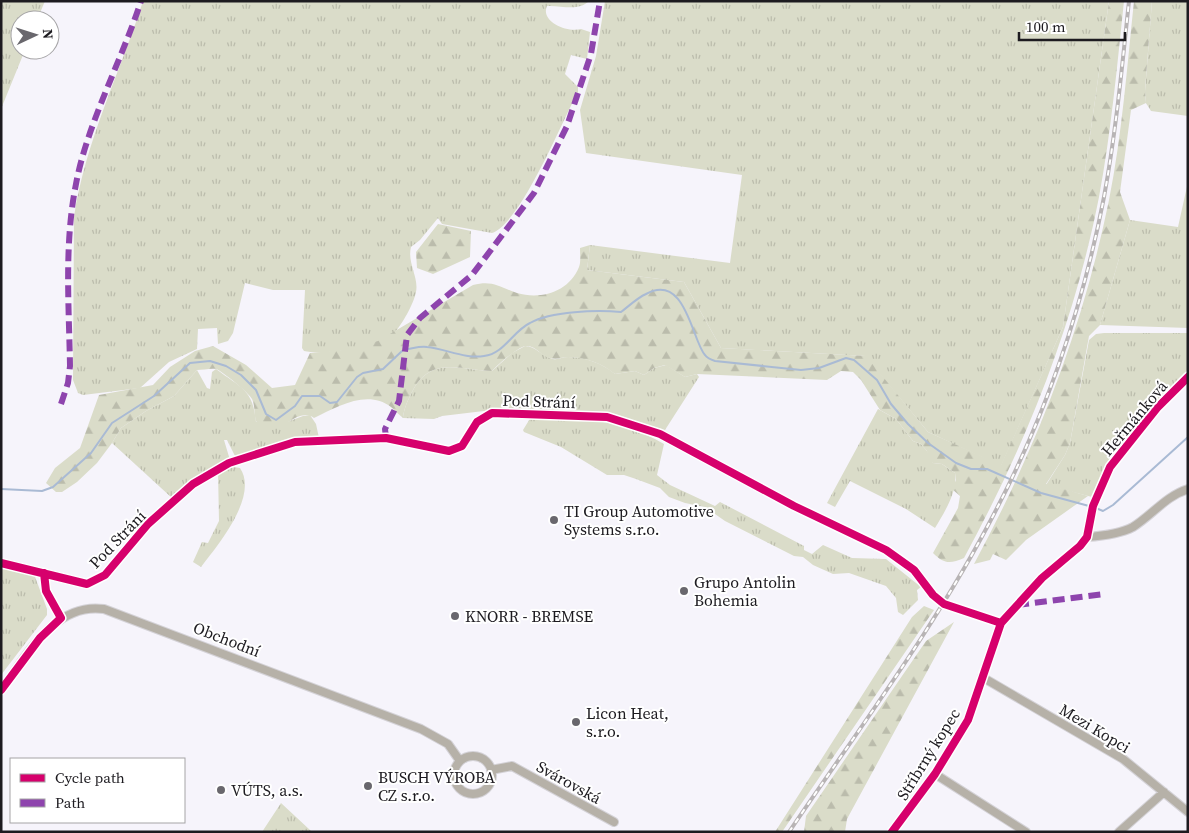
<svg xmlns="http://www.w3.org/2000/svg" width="1189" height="833" viewBox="0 0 1189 833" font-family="'Source Serif 4',serif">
<defs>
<pattern id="grass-tufts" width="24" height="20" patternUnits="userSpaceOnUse" patternTransform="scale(1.25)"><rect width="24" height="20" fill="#dadcc9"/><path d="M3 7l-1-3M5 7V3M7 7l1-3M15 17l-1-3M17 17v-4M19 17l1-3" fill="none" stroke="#bbbcac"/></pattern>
<pattern id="forest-firs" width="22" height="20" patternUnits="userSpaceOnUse" patternTransform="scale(1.25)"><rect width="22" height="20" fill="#dadcc9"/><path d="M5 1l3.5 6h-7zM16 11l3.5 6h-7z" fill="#bbbcac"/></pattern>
</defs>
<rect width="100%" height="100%" fill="#f6f4fb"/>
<path fill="url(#grass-tufts)" d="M1,1H45L37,20H20V50H25L1,109Z
M143,1H589C578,12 561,5 547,6C540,21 567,33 581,29L590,32L587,59L571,55L565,74L578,87V92C562,121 521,223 492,233L442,224L438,218L420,240L411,247C407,263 419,277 416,292C414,303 402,325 394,333C378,347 324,356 304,351L302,348L305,290H273L245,283L233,333L228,341L218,344L217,328L198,329L197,349L169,362L140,388L83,395L78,393L73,380L74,217C85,142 120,73 143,1Z
M605,1H1109L1063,327L1001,466L928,432L865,356L721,348L684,282L587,270L590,245L730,263L742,175L586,153L580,110L596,56Z
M1152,1H1188V116L1151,111L1146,103L1145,91Z
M1188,182V328L1100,325L1130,220L1178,227Z
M1104,333H1188V369L1114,453L1092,497L1046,485L1065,455L1070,443L1089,340L1096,334Z
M525,346C535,346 542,356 553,359C559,360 562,357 568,357C585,357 602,363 615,374L635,371L644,375L654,368L666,365L685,377L697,374L699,377L665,430L618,417L586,412L509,408L442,416L434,419L403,418C404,408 408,400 412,392C430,355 461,370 492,371L512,353Z
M216,369C241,388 253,389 256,422H287L303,416L310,415L316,424L319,438L236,458L227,440H224L230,460L210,469L172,498L112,443L121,428L146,411L174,396L197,370L207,388L210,389L212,372Z
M878,409L896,419L913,441L921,444L927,451L933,463L942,464L955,473C958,491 944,513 935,528L906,509L850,481L835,507L827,503Z
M531,417C583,420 618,417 664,444L657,475L670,485L715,506L720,502L804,546V550L812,554L823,545L852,558L886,559L921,587L917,590L918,600L903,615L898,612L896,598L886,586L849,573L833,574L813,565L803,557L794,556L725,521L705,507L685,503L669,497L660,488L636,479L624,475H607L561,447L524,432L523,430Z
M234,467L240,468C259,496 218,545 201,567L193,562L202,542L208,543L219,521L218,471Z
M1,568L34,574L47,609V615L1,675Z
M281,803L310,830L312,832H262Z"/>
<path fill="url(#forest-firs)" d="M1109,1H1124C1117,67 1111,133 1099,197C1074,325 1026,444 964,558C950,564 944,564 933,553L958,508L960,496L952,489L956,480L955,473L942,464L933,463L928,459L927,451L921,444L913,441L896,419L880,410L861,380L853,372L841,371L827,380L697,374L685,377L665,365L654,368L644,375L635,371L615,374C601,363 587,358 569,357C562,357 558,360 550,358C541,356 535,345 526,346C518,347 498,364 492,371C461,370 430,355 412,392C408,400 404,408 403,418C399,415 396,411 391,407C367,389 337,407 314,418C298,406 281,435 264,429C251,424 257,409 252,399C249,393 222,371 216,369C211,368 202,370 197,370L174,396L146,411L121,428L112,443L97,463L77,482L62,492H56L46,483L55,468L80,448L99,395L153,385L170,367L195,351L213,346L246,365L272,388L295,385L310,353L342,350L378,341L473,285C493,280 499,287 517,293C541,300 569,292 579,267C581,262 580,254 580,248L590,245L587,270L684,282L721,348L866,356L928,432L1001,465L1063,327Z
M1134,1H1152L1145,90L1146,103L1131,110L1120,192L1130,220L1100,325L1089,336L1070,443L1065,455L1046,484L1088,496L1026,540L1006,560L993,554L990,560L974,564C1036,449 1083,328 1109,200C1122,135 1127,67 1134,1Z
M438,224L471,231L470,257L433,274L417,268L416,252Z
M924,606L934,610L782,832H775L912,617Z
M954,622L847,819L845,832H804L806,816L926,641Z"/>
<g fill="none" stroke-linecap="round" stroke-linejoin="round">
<path stroke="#a9bad4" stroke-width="2" d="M408,349C414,348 421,346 427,347C446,349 465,359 484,356C504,354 513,331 530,323C551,311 597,310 621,312C629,306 637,298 646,294C686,272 692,341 705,355C707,358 712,360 715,361L801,370L819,368L846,358L854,360L877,380L891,404L908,424L928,443L956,463L971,469H987L1041,493L1089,506
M1,489L42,491L53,487L91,453L112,423L154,396L190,363L210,361L226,366L241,375L256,390L266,414L276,420L295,406L302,396H320L330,403L337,402L357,377L363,373L383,369L402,351
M1096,508L1103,511L1113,505L1188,437"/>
<g stroke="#d4d2d7" stroke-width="10">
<path id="minor" d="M1087,537C1101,536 1120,534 1133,527C1152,515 1166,496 1188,489
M1,563L87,584L105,575L148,524L193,484L229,463L295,442L386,438L449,451L462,446L477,422L492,413L607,417L660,434L794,506L886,550L914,570L933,595L944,604L1001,623
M44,573L46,591L61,618
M982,677L1123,759L1188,812
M1,690C27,656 54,602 104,609L421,729L448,744L460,761
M454 775a19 19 0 1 1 38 0a19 19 0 1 1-38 0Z
M491,770L512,766L614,822
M935,774L1026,832
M892,832L935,774L968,720L1001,623L1042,578L1080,546L1087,537L1093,506L1110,467L1157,408L1188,377
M1119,832L1164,792"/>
</g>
<use href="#minor" stroke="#b6b1a8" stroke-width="8"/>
<g stroke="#b8b4b5" stroke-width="4">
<path id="rail" d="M789,832C860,727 937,625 995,512C1046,414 1083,306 1104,197C1116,132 1122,67 1129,1"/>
</g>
<use href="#rail" stroke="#fff" stroke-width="2" stroke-dasharray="5.5" stroke-linecap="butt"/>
<path stroke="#8e44ad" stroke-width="6" stroke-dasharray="12 6" stroke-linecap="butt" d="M61,404L68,383L70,366C69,306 64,244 76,184C87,124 122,60 141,1
M386,438L385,429L399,401L407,335L420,318L472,275L534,193L567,126L591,54L600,1
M1017,605L1104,594"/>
<g stroke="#fff" stroke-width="11">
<path id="cycleway" d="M1,563L87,584L105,575L148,524L193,484L229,463L295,442L386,438L449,451L462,446L477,422L492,413L607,417L660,434L794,506L886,550L914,570L933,595L944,604L1001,623
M1,690L40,638L61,618L46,591L44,573
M892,832L935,774L968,720L1001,623L1042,578L1080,546L1087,537L1093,506L1110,467L1157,408L1188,377"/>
</g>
<use href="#cycleway" stroke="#d6006c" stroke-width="8"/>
</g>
<g fill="#69676d" stroke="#fff" stroke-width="2">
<circle cx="554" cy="520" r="5"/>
<circle cx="684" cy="591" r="5"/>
<circle cx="455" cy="616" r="5"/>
<circle cx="576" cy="722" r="5"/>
<circle cx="368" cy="786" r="5"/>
<circle cx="221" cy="790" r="5"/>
</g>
<g text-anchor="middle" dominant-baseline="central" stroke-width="4" stroke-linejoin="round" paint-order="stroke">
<g font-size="16" fill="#1d1b20" stroke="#fff">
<text transform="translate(539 401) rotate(2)">Pod Strání</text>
<text transform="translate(1134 418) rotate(-50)">Heřmánková</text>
<text transform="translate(117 539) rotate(-46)">Pod Strání</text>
<text transform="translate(227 639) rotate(21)">Obchodní</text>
<text transform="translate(1095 728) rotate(31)">Mezi Kopci</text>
<text transform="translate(928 754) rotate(-58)">Stříbrný kopec</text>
<text transform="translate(569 782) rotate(29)">Svárovská</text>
</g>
<g font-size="16" fill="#1d1b20" stroke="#fff" text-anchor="start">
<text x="564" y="511">TI Group Automotive<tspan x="564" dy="18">Systems s.r.o.</tspan></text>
<text x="694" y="582">Grupo Antolin<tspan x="694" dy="18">Bohemia</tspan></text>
<text x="465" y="616">KNORR - BREMSE</text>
<text x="586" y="713">Licon Heat,<tspan x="586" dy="18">s.r.o.</tspan></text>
<text x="378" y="777">BUSCH VÝROBA<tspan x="378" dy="18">CZ s.r.o.</tspan></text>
<text x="231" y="790">VÚTS, a.s.</text>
</g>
</g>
<rect width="1189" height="833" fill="none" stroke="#1d1b20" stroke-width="5"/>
<rect x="10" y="758" width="175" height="65" fill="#ffffff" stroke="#a5a4a6"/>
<rect x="20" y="774" width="25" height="8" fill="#d6006c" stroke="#a5a4a6"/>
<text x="55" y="783" font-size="15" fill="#1d1b20">Cycle path</text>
<rect x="20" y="799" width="25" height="8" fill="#8e44ad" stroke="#a5a4a6"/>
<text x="55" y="808" font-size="15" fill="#1d1b20">Path</text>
<g transform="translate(35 35) rotate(86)"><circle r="24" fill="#ffffff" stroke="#a5a4a6"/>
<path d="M0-4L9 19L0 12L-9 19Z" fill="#69676d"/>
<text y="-8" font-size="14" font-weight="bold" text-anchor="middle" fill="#1d1b20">N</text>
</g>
<path d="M1019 32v8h106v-8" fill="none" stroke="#1d1b20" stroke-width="2.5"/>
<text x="1026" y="32" font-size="15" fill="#1d1b20" stroke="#ffffff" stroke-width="4" paint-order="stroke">100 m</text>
</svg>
